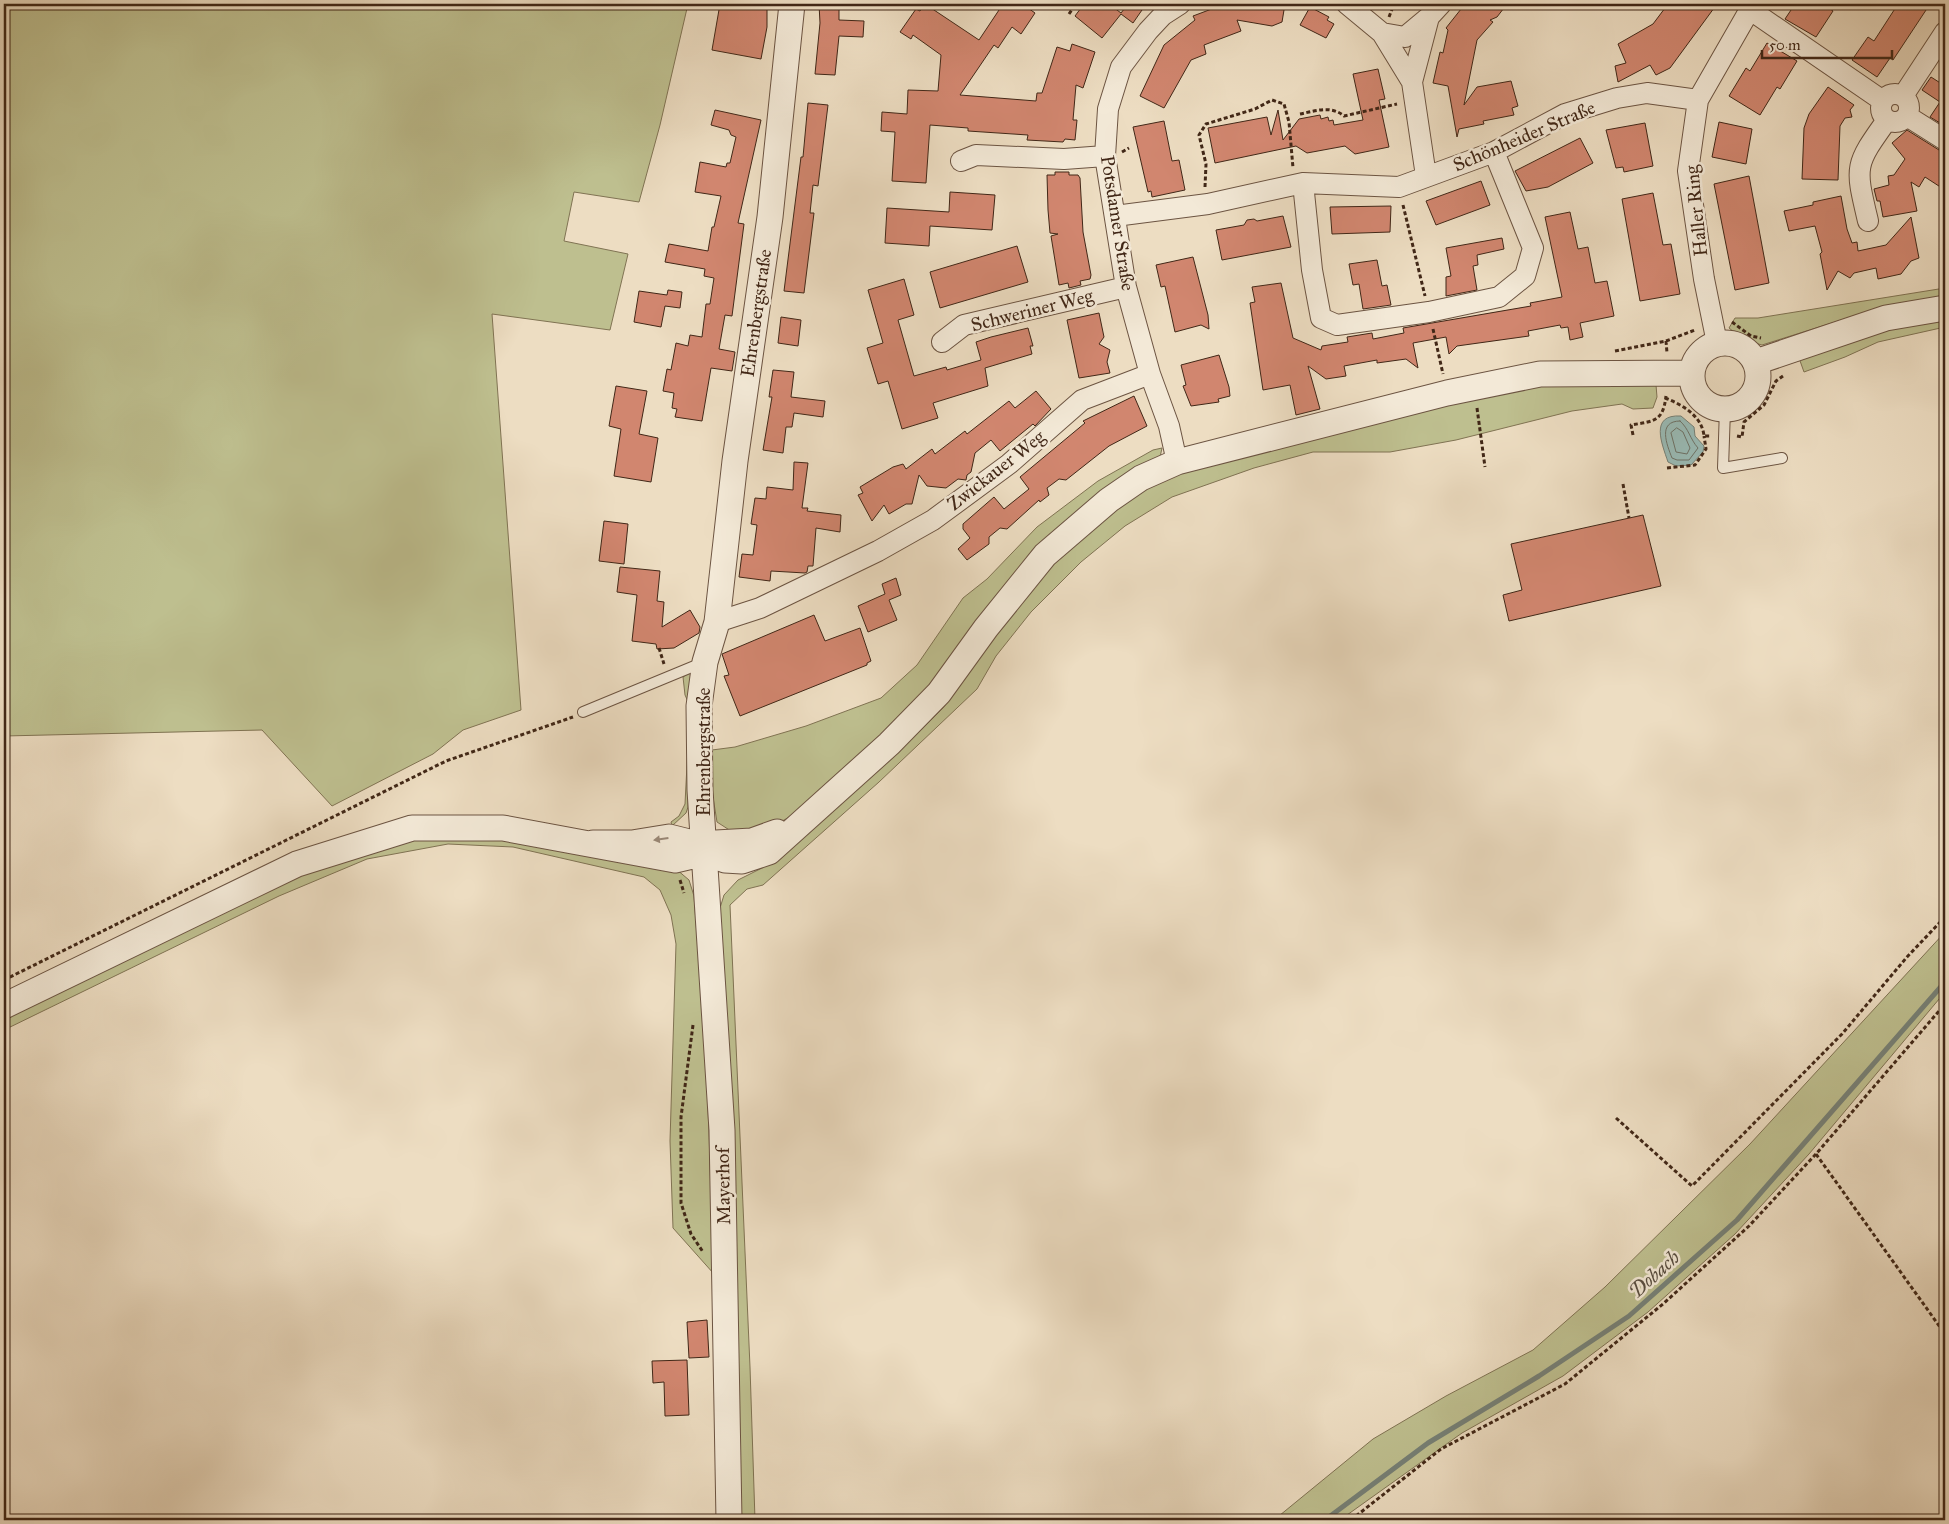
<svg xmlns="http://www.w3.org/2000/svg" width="1949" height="1524" viewBox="0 0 1949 1524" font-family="'IM FELL Great Primer',serif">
<rect width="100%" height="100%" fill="#edddc2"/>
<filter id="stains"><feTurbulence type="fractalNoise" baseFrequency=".004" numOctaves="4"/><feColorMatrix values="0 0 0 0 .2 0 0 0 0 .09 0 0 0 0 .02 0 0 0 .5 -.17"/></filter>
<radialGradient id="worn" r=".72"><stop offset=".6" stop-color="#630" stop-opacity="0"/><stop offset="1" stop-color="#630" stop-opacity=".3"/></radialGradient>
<path fill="#bebf8f" stroke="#807353" d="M4,4H688L660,125L639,202L574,192L564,241L628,254L610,330L492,314L521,710L463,730L433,754L332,806L262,730L4,736Z
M1945,288V297L1851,317L1762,345L1744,340L1729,328L1735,318H1758Z
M1945,315V327L1878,342L1845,357L1804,372L1799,358L1824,346Z
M1536,385H1656L1657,397L1653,408L1633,409L1622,404L1572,411L1456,440L1390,452H1313L1254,468L1172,497L1125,526L1081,562L1031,612L996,656L977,689L879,782L763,885L747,889L730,905L750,1367L755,1520L739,1518L720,908L724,895L738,880L760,869L790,848L906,745L943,708L1018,605L1070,544L1107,513L1148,487L1192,468L1421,410Z
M1162,448L1159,462L1134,475L943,676L802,810L766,830L734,833L717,822L712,791V750L735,747L806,726L881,698L917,665L963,598L987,579L1037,527L1098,481L1153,450Z
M692,671L688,807L686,813L672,826L671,822L679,816L685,804L690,706L685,695L683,677Z
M472,832L676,869L689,880L694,896L706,1051L714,1274L673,1228L670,1141L676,944L671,915L660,890L644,877L513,847L448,844L367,859L279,896L4,1030V1015L246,896L393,840Z
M1945,932V992L1809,1154L1735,1234L1648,1312L1563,1376L1462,1433L1340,1520H1274L1373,1439L1446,1396L1533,1350L1605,1287L1750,1144Z"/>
<path fill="#99bbb6" stroke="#768076" d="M1681,416L1694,427L1695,436L1704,446L1703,452L1691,465L1676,466L1668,462C1662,444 1649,414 1681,416Z"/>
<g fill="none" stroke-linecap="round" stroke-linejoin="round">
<path stroke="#6d7166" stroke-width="1" d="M1680,421C1689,429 1690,439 1698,448L1689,460H1677L1672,458C1667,445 1657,421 1680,421Z
M1677,428L1683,432L1690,448L1687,454L1676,452L1671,433Z"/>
<path stroke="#768076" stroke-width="5" d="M1325,1520L1428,1443L1539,1376L1629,1316L1737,1220L1945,982"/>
</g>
<path fill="#d1866f" stroke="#412717" d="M720,4H767V27L761,59L712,50Z
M819,4H839V20L864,21L863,37L839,36L835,75L815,74L820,23Z
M925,4L979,40L1003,4H1031L1028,8L1035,13L1021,34L1012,27L998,48L994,45L960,95L1036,101L1037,93H1042L1057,47L1070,51L1072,44L1095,52L1083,88L1076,85L1073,120H1077L1075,140L1065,139L1063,142L1027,140L1028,135L968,131V128L930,125L926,183L892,181L895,132L881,131L882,112L907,114L908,90L938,91L941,55L913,35L911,39L900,32L916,9L920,11Z
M1084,4H1109L1121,13L1128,4H1134L1142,10L1133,23L1121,14L1102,38L1075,16Z
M1225,4H1285L1282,22L1272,26L1237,20L1241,31L1204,45L1206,54L1191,60L1164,108L1140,96L1164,45L1195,20L1193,16Z
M1465,4H1507L1497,17L1490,20L1493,22L1477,40L1464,105L1477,87L1511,81L1518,106L1512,108L1514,115L1483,121L1484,124L1459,129L1457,137L1448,86L1433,83L1440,52L1443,53L1448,30L1446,28Z
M1668,4H1717L1670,68L1656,75L1650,65L1618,82L1615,66L1626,63L1618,44L1653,24Z
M1795,4H1823L1833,11L1816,37L1785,19Z
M1898,4H1930L1893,60L1890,58L1877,77L1852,60L1868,37L1874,41Z
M1310,7L1329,17L1327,20L1334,24L1326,38L1300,25Z
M1767,43L1797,61L1780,89L1777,87L1760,115L1729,96L1746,68L1750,71Z
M1378,69L1385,99L1379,100L1389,147L1355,154L1345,146L1307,153L1296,146L1215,163L1208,128L1267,117L1271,135L1278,110L1283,140L1299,119L1320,115L1321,119L1328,117L1329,121L1333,120L1334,125L1363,120L1353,74Z
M1931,77L1945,86V126L1930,117L1940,102L1922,90Z
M1828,87L1854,105L1850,110L1852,117L1845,118L1840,126L1838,180L1802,179L1804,128L1809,114Z
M808,103L828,105L818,186L813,185L810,213H814L804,293L784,291L801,157H803Z
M715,110L761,120L738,223L744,224L732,316L725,315L719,349L735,352L732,371L711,368L702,421L675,417L677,409L672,408L674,393L663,391L667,369L671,370L676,343L688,346L690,335L702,337L706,304H710L714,278L704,276L705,269L665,262L669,244L708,251L712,227H714L721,196L695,192L700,162L726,167L727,163H730L736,137L731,135L729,130L711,125Z
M1164,121L1172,161L1179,160L1185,190L1152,197L1151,191L1148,192L1133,127Z
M1719,122L1752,129L1746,164L1712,157Z
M1645,123L1653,166L1624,172L1623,167L1616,168L1606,130Z
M1907,130L1939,150L1945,152V190L1925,177L1919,187L1911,182L1917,211L1883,217L1880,201H1877L1874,189L1889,185L1888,176L1894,175L1905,159L1892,143Z
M1580,138L1593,163L1548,187L1526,191L1515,171Z
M1055,172H1069V175H1078L1080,178L1083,232L1091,275L1090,279L1080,281L1081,285L1069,288L1068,283L1059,285L1051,236L1058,234L1050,233L1048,210L1047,175H1055Z
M1749,176L1769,283L1735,290L1714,184Z
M1481,181L1490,205L1436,225L1426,201Z
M950,192L995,195L992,230L930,226L929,246L885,243L887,208L949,212Z
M1653,193L1663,245L1671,244L1680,294L1640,301L1622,199Z
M1841,196L1847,229L1852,243L1857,242L1858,251L1886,245L1911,217L1919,258L1911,261L1901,274L1878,279L1876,268L1854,273L1850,278L1838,271L1827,290L1820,254L1822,252L1815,226L1789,231L1784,211L1813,205V202Z
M1391,206L1390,232L1332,234L1330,207Z
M1570,212L1578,249L1588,247L1595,283L1607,281L1614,316L1580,323L1583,337L1570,340L1568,327L1561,328L1560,325L1528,331L1529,336L1457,346L1449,354L1446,337L1413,343L1418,368L1406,359L1377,363V360L1344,366L1346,376L1326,379L1308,366L1320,409L1296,415L1290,385L1263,390L1250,303L1255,302L1252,287L1281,283L1293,338L1321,350L1322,346L1348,342L1347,337L1372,333L1373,339L1404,333L1403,328L1531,306L1530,303L1562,297L1545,217Z
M1283,216L1291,247L1222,260L1216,230L1244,225L1247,220L1254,219L1257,221Z
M1502,238L1504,249L1477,255L1478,265L1473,266L1477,290L1446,296V277L1451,276L1446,248Z
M1017,246L1028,282L940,308L930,272Z
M1193,257L1208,315L1209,329L1201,325L1175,332L1165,286L1161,287L1156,265Z
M1377,260L1382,286L1387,285L1391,305L1363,309L1359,284L1353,285L1349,264Z
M904,279L914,315L898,320L914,376L946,367L947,370L981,360L976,342L991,337L1028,328L1033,346H1030L1032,354L985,368L988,386L933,403L938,418L902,429L888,381L878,384L867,348L883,343L868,290Z
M668,290L682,292L680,308L665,306L661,327L634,322L639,291L667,295Z
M1099,313L1104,337L1099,344L1110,350L1107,362L1110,373L1079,378L1067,320Z
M781,317L801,320L798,346L778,343Z
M1219,355L1229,387L1230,396L1218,399L1219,402L1191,406L1183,386L1186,385L1181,365Z
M773,370L794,372L791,397L825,401L823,417L794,413L792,427H786L783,453L763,450L772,397H769Z
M616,386L647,391L639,434L658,438L651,482L614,476L621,429L609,426Z
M1036,391L1051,409L1035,426L1033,424L1000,451L991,440L975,453L971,472L967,475L966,480L958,479L946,488L927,486L919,475L912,504H906L889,514L884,505L872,521L858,495L863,493L860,487L893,467L903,464L906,469L932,449L935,454L965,431L967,434L1009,401L1015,408Z
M1134,396L1147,426L1109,446L1066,480L1059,479L1047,488L1049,495L1040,502L1039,500L1007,529L1000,528L989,537V544L967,560L958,549L970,538L963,529V524L994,497L1004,509L1029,489L1020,477L1085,423L1083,421Z
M794,462L808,463L802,508H808L807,511L841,515L840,532L816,528L813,566H808L807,572L805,573L771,571L770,581L739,577L742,554L753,555L757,525L751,524L755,498L766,499L767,487L793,490Z
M1643,515L1661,586L1509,621L1503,595L1522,590L1511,544Z
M604,521L628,524L624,564L599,561Z
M620,567L660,571L657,601L664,602L662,627L690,610L700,627L699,633L674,648L657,649L656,644L632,641L637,595L617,592Z
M896,578L901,595L889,600L897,620L868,632L858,606L885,594L882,584Z
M814,615L825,641L860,628L871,661L867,663V665L740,716L724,676L729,675L722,654Z
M707,1320L709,1357L689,1358L687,1322Z
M687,1360L689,1415L665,1416L664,1382L653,1383L652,1361Z"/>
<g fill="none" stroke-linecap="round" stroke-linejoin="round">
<g stroke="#6c5442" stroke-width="12">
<path id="service" d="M1725,409L1723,468L1782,458
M583,712L704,662"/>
</g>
<g stroke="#6c5442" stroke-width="22">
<path id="minor" d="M1347,4L1382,33L1412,82
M1749,9L1883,101
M1382,33L1405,37L1429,17
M1881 108a14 14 0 1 1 28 0a14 14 0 1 1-28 0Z
M1903,96L1945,32
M1907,116L1945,140
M961,161L976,155L1064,159L1105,156
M1426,176L1412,82L1429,17L1441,4
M1303,183L1312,270L1321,318L1337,325L1429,312L1499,297L1525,276L1533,248L1494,152
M1115,216L1208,204L1303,183L1399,187L1494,152L1565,114L1617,98L1647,93L1698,100
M1868,221C1855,166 1854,166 1887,120
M942,342L964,325L1126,287
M1717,343L1704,279L1688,171L1698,100L1753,4
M1177,462L1169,426L1150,374L1126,287L1105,156L1108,109L1121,67L1148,31L1163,15L1180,4
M717,622L760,608L878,551L933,520L1009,464L1082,400L1150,374"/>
</g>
<g stroke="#6c5442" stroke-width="27">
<path id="tertiary" d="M1692 376a33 33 0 1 1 66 0a33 33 0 1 1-66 0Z
M1756,362L1886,318L1945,308
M593,843H632L669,837L689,842L705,853L725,860L742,861L769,852L889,744L939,693L986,628L1045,555L1109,500L1141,478L1177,462L1447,393L1540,374L1691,373
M4,1006L297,864L412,828H503L675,860L705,853L716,843L752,841L777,832
M729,1520L722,1130L700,790L699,706L705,662L717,622L735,461L770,217L792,4"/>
</g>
<path stroke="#412717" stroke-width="3" stroke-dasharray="4 2.5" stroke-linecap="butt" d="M1069,14L1076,4
M1389,17L1394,4
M1300,114C1315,111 1331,105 1344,116L1397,104
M1122,152L1129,148
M1205,187L1206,164L1199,135L1206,124L1255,109L1272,100L1284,104L1289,122L1293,168
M1403,205L1425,296
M1732,322L1751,336L1761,338
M1433,329L1443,374
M1666,341L1667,353
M1615,351L1666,341L1695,330
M1665,398C1683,405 1702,416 1704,436H1711
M1477,408L1485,467
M1633,435L1631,425C1654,421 1663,422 1666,396
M1737,436L1742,437L1744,422L1764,405L1776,381L1783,376
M1667,468L1695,465L1706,449L1704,436
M1623,484L1629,518
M659,648L664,664
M680,880L684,893
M4,980L446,761L573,717
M693,1025L681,1117V1203L691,1234L703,1252
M1616,1118L1692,1186L1842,1034L1907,957L1945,917
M1816,1154L1945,1334
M1351,1520L1441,1449L1565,1384L1663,1304L1749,1226L1816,1154L1945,1004"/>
<use href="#service" stroke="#f3e9d7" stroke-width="10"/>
<use href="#minor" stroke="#f3e9d7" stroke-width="20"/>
<use href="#tertiary" stroke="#f3e9d7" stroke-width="25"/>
</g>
<defs><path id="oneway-solid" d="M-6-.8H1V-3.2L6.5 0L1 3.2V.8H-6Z" transform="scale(1.25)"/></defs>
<use fill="#9a8877" href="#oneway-solid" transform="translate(661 839) rotate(172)"/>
<g text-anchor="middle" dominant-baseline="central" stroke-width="5" stroke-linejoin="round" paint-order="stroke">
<g font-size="19" fill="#412717" stroke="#f3e9d7">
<text transform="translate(1524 136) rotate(-23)">Schönheider Straße</text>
<text transform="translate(1696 211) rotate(-96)">Haller Ring</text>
<text transform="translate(1118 223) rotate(81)">Potsdamer Straße</text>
<text transform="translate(1032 310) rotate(-14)">Schweriner Weg</text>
<text transform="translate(756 313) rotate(-82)">Ehrenbergstraße</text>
<text transform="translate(996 470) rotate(-38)">Zwickauer Weg</text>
<text transform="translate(703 752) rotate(-90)">Ehrenbergstraße</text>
<text transform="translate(723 1186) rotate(-91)">Mayerhof</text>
</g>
<g font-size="20" font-style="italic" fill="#574c3f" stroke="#f3e9d7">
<text transform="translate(1654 1274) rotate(-42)">Dobach</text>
</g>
</g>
<rect width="1949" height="1524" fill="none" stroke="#edddc2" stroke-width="20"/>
<rect x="5" y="5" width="1939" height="1514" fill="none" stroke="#412717" stroke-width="2.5"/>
<rect x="10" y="10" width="1929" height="1504" fill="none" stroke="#412717"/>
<path d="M1762 50v8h130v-8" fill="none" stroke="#412717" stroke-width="2.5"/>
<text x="1769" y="50" font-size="15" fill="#412717" stroke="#f3e9d7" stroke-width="4" paint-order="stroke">50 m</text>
<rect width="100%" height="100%" filter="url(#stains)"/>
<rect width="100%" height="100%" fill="url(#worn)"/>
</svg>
